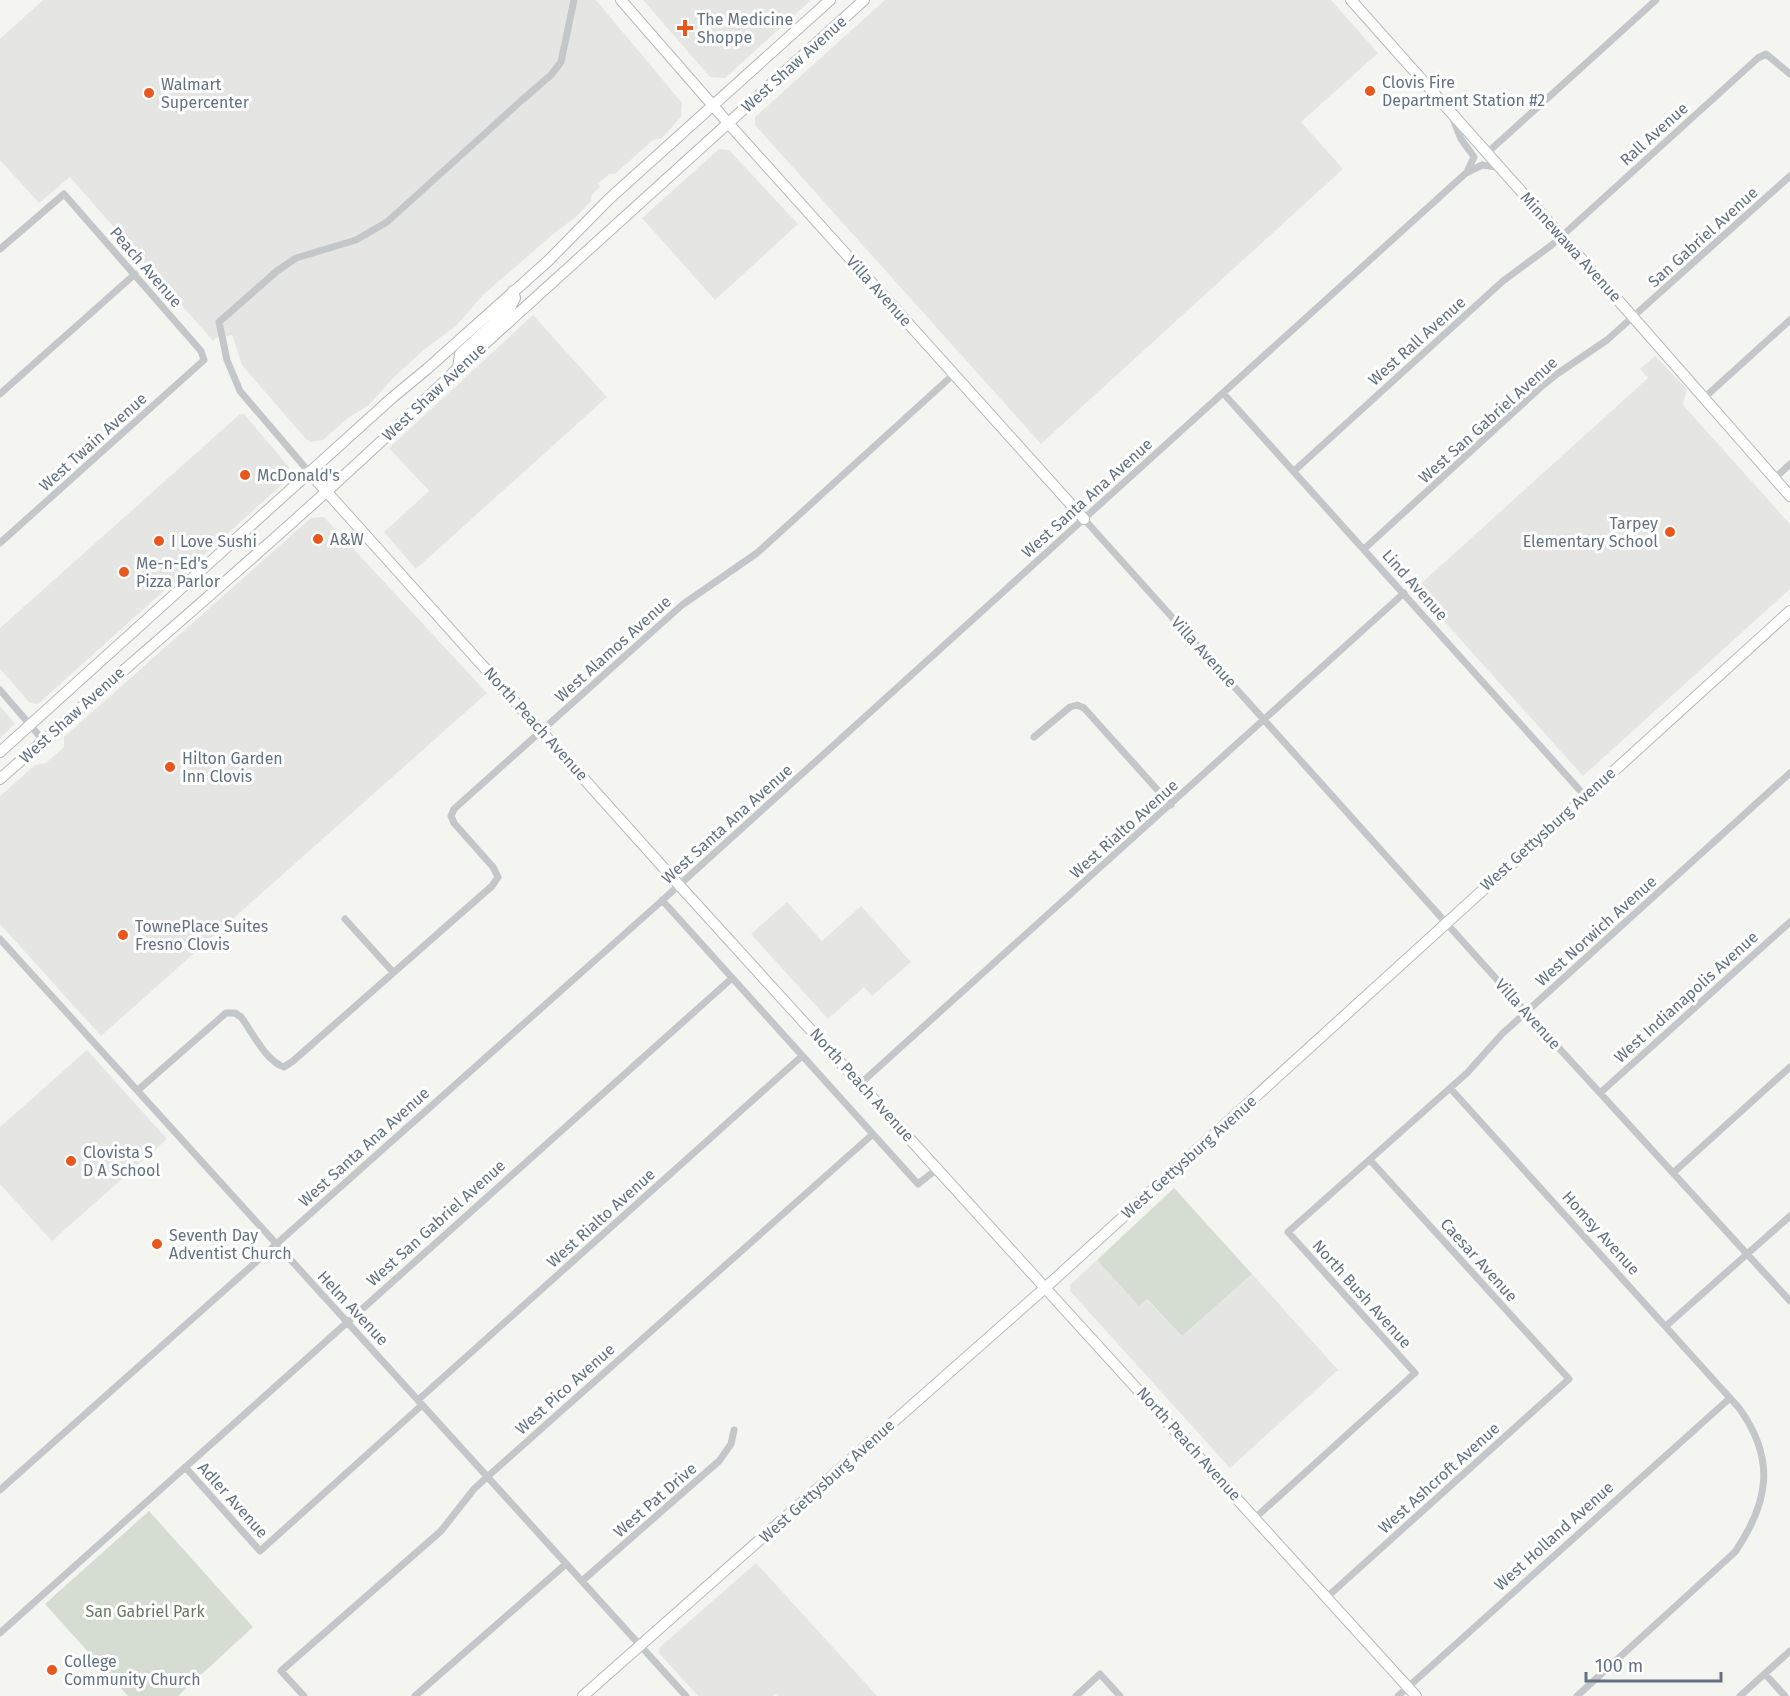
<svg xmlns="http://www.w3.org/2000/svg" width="1790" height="1696" viewBox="0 0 1790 1696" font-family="'Fira Sans',sans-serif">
<rect width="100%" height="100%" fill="#f4f5f0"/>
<path fill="#e5e6e4" d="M43,0H596L682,103L681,117L662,138L652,141L615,174H609L598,184L600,187L592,194L591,201L575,218L558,230L484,294L456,326L424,350L394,377L369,405L348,418L323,440L311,442L306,439L242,365L232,335L216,338L213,341L70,177L39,203L0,160V39Z
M643,0H811L725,78L710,77Z
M885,0H1331L1378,53L1301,122L1343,169L1041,444L755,125V117Z
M719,149L729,150L798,224L715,300L642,218Z
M533,315L607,397L416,569L384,532L429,491L389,448Z
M1655,356L1687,389L1683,405L1790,524V589L1583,776L1415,589L1648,378L1640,369Z
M240,414H244L289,467L285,482L38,704L30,703L0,669V628Z
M324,517L487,693L101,1036L0,924V796L35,765L46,763L64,747V737L311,518Z
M0,706L15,724L0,738Z
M787,902L822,941L861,906L911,962L872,996L864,987L828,1019L751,934Z
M87,1050L167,1139L52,1241L0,1184V1127Z
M1097,1260L1139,1305L1146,1299L1182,1336L1252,1274L1338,1370L1230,1468L1070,1291V1285Z
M756,1563L840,1655L877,1696H778L775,1694L773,1696H698L659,1653L660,1647Z"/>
<path fill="#d5dcd1" d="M1174,1188L1252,1274L1182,1336L1147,1299L1139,1306L1097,1260Z
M149,1511L253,1627L178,1696H128L45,1604Z"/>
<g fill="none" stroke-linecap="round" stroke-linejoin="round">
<g stroke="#b6babe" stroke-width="12">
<path id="secondary" d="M621,0L729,124L1084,519
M1351,0L1633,317L1790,496
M309,472L679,885L1416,1696
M583,1696L1046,1287L1790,611"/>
</g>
<g stroke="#b4b8bc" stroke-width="12">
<path id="primary" d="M458,368L460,354L510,308L515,298L513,291
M0,752L393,397L427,369L548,261L609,199L830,0
M0,779C153,643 311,512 458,368L864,0"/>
</g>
<path stroke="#c4c7ca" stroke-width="7" d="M1453,119L1461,139L1474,157L1467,172
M1487,153L1656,0
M0,249L64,194L201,351L204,360L0,543
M1223,393L1585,796
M0,394L135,274
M1704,398L1790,320
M1294,471L1503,281L1553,244L1758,58L1766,54L1790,74
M309,472L240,391L227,360L219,322L277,271L296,258L356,240L387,222L522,100L551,75L561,62L574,0
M1774,479L1790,464
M1084,519L1526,1012L1790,1301
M1364,549L1542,386L1557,374L1607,340L1790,176
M0,690L43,740
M1034,737L1070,707L1077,705L1084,708L1171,805
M662,900L918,1184L937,1169
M345,919L393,972
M0,939L686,1696
M861,1083L1404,593
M1450,1088L1739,1408C1776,1459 1769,1502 1735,1552L1577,1696
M138,1090L226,1013H235L241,1017C253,1033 265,1060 284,1067L293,1061L492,886L498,877L493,867L454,823L451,816L454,809L682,605L757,553L954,374
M1600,1093L1790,922
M1673,1173L1790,1067
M1666,1326L1790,1216
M418,1400L802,1056
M185,1467L260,1551L422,1405
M0,1490L656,906L1466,173L1482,165L1497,167
M1255,1518L1415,1373L1288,1232L1467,1073L1502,1034L1790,773
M582,1581L719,1461L731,1444L734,1430
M1327,1597L1569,1379L1370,1160
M0,1633L731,979
M1765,1674L1785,1696
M304,1696L281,1671L441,1531L474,1489L487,1477L873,1134
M415,1696L566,1564
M1076,1696L1100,1674L1120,1696
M1398,1696L1730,1398
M1740,1696L1790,1651"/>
<use href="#secondary" stroke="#fff" stroke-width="10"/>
<use href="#primary" stroke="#fff" stroke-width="10"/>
</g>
<g fill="#e9571c" stroke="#fff" stroke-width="2">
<path d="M682 19h6v6h6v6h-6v6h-6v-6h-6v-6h6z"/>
<circle cx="1370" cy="91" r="6"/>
<circle cx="149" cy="93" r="6"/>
<circle cx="245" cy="475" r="6"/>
<circle cx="1670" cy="532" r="6"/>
<circle cx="318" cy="539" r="6"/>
<circle cx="159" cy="541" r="6"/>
<circle cx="124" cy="572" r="6"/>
<circle cx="170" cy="767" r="6"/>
<circle cx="123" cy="935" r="6"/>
<circle cx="71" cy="1161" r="6"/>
<circle cx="157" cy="1244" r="6"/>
<circle cx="52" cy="1670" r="6"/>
</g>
<g text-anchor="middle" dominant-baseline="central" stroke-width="6" stroke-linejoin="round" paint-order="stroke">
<g font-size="16" fill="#627282" stroke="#fff" text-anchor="start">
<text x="697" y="19">The Medicine<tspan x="697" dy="18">Shoppe</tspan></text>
<text x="1382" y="82">Clovis Fire<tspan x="1382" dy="18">Department Station #2</tspan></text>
<text x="161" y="84">Walmart<tspan x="161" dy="18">Supercenter</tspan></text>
<text x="257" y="475">McDonald's</text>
<text x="1658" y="523" text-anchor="end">Tarpey<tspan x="1658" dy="18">Elementary School</tspan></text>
<text x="330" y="539">A&amp;W</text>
<text x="171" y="541">I Love Sushi</text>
<text x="136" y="563">Me-n-Ed's<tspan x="136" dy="18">Pizza Parlor</tspan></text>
<text x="182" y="758">Hilton Garden<tspan x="182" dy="18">Inn Clovis</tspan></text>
<text x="135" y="926">TownePlace Suites<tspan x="135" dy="18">Fresno Clovis</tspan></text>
<text x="83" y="1152">Clovista S<tspan x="83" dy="18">D A School</tspan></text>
<text x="169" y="1235">Seventh Day<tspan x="169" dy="18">Adventist Church</tspan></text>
<text x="64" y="1661">College<tspan x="64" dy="18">Community Church</tspan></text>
</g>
<g font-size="16" fill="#627282" stroke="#fff">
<text transform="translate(794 64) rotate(-42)">West Shaw Avenue</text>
<text transform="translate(1654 134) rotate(-42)">Rall Avenue</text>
<text transform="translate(1703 237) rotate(-42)">San Gabriel Avenue</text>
<text transform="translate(1571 247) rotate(48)">Minnewawa Avenue</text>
<text transform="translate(146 267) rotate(49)">Peach Avenue</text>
<text transform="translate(879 291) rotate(48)">Villa Avenue</text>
<text transform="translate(1417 341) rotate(-42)">West Rall Avenue</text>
<text transform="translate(434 392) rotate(-43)">West Shaw Avenue</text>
<text transform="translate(1488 420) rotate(-42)">West San Gabriel Avenue</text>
<text transform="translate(93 442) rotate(-42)">West Twain Avenue</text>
<text transform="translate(1087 498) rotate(-42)">West Santa Ana Avenue</text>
<text transform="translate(1415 585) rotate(48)">Lind Avenue</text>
<text transform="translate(613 649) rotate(-42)">West Alamos Avenue</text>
<text transform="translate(1204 652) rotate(48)">Villa Avenue</text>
<text transform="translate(72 715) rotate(-42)">West Shaw Avenue</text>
<text transform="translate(536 724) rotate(48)">North Peach Avenue</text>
<text transform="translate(727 824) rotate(-42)">West Santa Ana Avenue</text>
<text transform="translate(1124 829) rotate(-42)">West Rialto Avenue</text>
<text transform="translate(1548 829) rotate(-42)">West Gettysburg Avenue</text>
<text transform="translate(1596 931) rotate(-42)">West Norwich Avenue</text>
<text transform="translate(1686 997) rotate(-42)">West Indianapolis Avenue</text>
<text transform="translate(1528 1014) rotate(48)">Villa Avenue</text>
<text transform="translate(862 1085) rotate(48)">North Peach Avenue</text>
<text transform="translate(364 1147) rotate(-42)">West Santa Ana Avenue</text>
<text transform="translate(1189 1157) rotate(-42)">West Gettysburg Avenue</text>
<text transform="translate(601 1218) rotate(-42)">West Rialto Avenue</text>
<text transform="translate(436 1223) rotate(-42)">West San Gabriel Avenue</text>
<text transform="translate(1601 1233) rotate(48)">Homsy Avenue</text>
<text transform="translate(1479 1260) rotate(48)">Caesar Avenue</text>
<text transform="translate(1362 1294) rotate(48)">North Bush Avenue</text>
<text transform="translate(353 1308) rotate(47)">Helm Avenue</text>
<text transform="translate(565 1389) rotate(-42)">West Pico Avenue</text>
<text transform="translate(1189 1444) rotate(48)">North Peach Avenue</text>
<text transform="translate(1439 1478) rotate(-42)">West Ashcroft Avenue</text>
<text transform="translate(827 1481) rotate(-42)">West Gettysburg Avenue</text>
<text transform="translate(233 1500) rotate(48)">Adler Avenue</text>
<text transform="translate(655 1500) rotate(-41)">West Pat Drive</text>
<text transform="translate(1554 1536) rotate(-42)">West Holland Avenue</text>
</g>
<g font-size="16" fill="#657961" stroke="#fff">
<text x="145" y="1611">San Gabriel Park</text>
</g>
</g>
<path d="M1586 1672v9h135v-9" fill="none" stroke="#627282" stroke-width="3"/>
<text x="1595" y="1672" font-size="18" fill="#627282" stroke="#ffffff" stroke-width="4.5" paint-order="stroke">100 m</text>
</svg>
